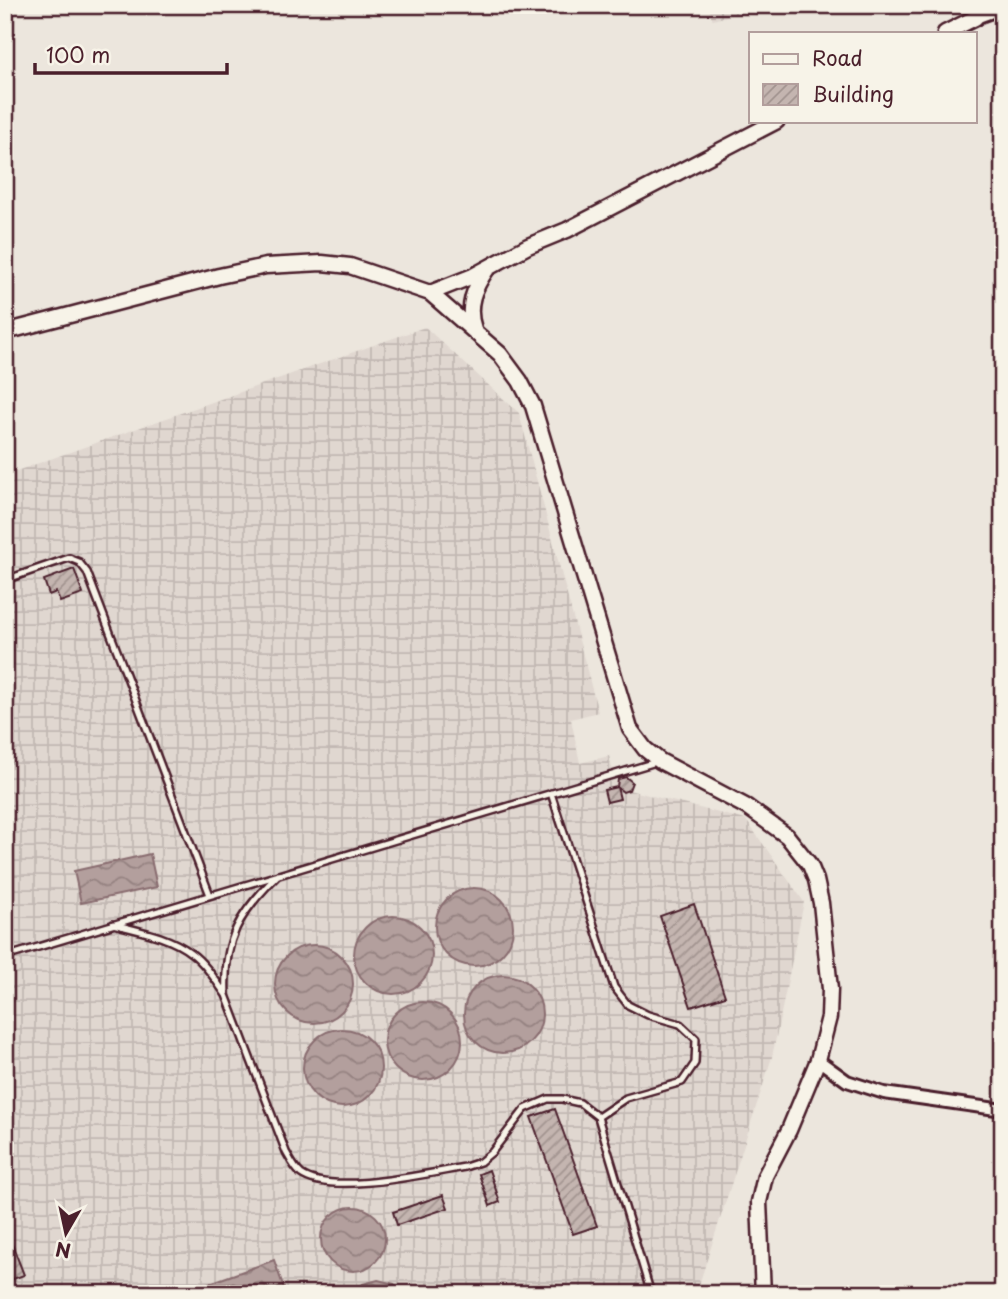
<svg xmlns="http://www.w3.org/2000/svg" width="1008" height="1299" viewBox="0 0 1008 1299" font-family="'Playpen Sans',sans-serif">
<defs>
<pattern id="industrial-grid" width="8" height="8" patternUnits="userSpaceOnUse" patternTransform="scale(1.75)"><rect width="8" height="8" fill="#e0d7d0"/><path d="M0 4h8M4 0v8" fill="none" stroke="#c2b8b3"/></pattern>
<pattern id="water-waves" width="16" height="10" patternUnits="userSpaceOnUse" patternTransform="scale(1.75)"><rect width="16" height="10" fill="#b39f9d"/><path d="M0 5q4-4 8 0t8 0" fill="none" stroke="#948180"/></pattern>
<pattern id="building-hatch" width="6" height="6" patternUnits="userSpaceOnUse" patternTransform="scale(1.75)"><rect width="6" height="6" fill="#c4b5b0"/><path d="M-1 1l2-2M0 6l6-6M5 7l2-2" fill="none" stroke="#a1938f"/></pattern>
</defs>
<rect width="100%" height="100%" fill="#ece6dd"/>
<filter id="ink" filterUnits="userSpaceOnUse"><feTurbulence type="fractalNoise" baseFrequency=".0143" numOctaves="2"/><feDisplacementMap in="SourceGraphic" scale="14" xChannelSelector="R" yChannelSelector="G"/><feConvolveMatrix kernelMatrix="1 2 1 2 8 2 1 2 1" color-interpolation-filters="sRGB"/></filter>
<g filter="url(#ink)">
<path fill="url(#industrial-grid)" d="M708,5H768L713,20Z
M425,327L519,413L598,712L571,719L580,763L609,756L617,787L622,792L629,790L746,820L804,902L772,1057L696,1294H5V475Z"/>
<path fill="url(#water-waves)" stroke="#896c6f" stroke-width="2" d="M150,854L157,887L81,903L74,871Z
M435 927a39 39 0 1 1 78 0a39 39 0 1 1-78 0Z
M354 955a39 39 0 1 1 78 0a39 39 0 1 1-78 0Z
M275 984a39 39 0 1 1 78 0a39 39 0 1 1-78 0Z
M464 1014a39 39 0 1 1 78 0a39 39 0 1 1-78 0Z
M384 1041a39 39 0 1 1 78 0a39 39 0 1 1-78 0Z
M303 1068a39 39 0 1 1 78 0a39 39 0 1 1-78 0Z
M321 1239a32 32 0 1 1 64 0a32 32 0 1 1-64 0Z
M274,1260L286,1294H179Z
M378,1280L394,1284L405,1294H352L363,1284Z"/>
<path fill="url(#building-hatch)" stroke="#4a1f2b" stroke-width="2" d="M74,569L83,594L60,602L56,592L49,595L44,580Z
M626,777L632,782L629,790L623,792L617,787L618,779Z
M617,787L620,799L607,802L604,790Z
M694,904L725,996L691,1007L660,916Z
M555,1109L597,1226L573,1234L531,1117Z
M489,1170L500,1202L490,1206L479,1174Z
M443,1195L448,1208L397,1225L393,1212Z
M5,1226L24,1275L5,1282Z"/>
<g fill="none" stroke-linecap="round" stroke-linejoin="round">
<g stroke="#4a1f2b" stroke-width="10">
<path id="lane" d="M5,580L69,558L79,562L87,572L210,895
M113,924C139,931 169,936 191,953C205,963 216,981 226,995L286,1152C290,1159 294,1168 301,1174C331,1196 429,1173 465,1167L480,1162L492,1152L525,1109L548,1099H562L580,1103L598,1117L626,1098L682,1082L695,1063L696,1039L680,1024L648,1015L628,1005L614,987L551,793
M5,957L656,762
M226,995C223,939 239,913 278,875
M598,1117L651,1294"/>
</g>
<g stroke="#4a1f2b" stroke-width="16">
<path id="street" d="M978,17L1003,8
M818,1060L847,1081L884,1093L1003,1110"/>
</g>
<g stroke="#4a1f2b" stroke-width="19">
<path id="secondary" d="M945,33L975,18L986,5
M430,293L473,276L528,246L567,230L777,121
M474,329C466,306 474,288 487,269
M5,332L219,276L266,266L322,263L350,266L430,293L500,354L520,381L533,406L630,729L645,749L660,761L747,807L787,836L810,865L816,880L821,903L830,989L829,1017L818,1060L789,1130L765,1176L759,1202L763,1294"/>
</g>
<use href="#lane" stroke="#f7f3e8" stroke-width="5"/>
<use href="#street" stroke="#f7f3e8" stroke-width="10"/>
<use href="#secondary" stroke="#f7f3e8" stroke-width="14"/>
</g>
</g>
<rect width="1008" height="1299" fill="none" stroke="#f7f3e8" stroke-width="28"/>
<rect x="14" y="14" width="980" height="1271" fill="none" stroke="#4a1f2b" stroke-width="2.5" filter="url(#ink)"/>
<rect x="749" y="32" width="228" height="91" fill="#f7f3e8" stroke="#b29e9c" stroke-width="2"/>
<rect x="763" y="54" width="35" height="10" fill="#f7f3e8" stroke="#b29e9c" stroke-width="2"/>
<text x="812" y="66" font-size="21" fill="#4a1f2b">Road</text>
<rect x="763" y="84" width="35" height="21" fill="url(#building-hatch)" stroke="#b29e9c" stroke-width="2"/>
<text x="812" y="102" font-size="21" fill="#4a1f2b">Building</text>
<g transform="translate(66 1233) rotate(189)" stroke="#f7f3e8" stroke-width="5" paint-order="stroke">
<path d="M0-5L12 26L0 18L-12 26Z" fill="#4a1f2b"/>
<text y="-10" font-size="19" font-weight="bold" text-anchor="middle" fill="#4a1f2b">N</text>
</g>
<path d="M35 63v10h192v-10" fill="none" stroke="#4a1f2b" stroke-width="3.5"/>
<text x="46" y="63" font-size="21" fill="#4a1f2b" stroke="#f7f3e8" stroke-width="5" paint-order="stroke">100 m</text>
</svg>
